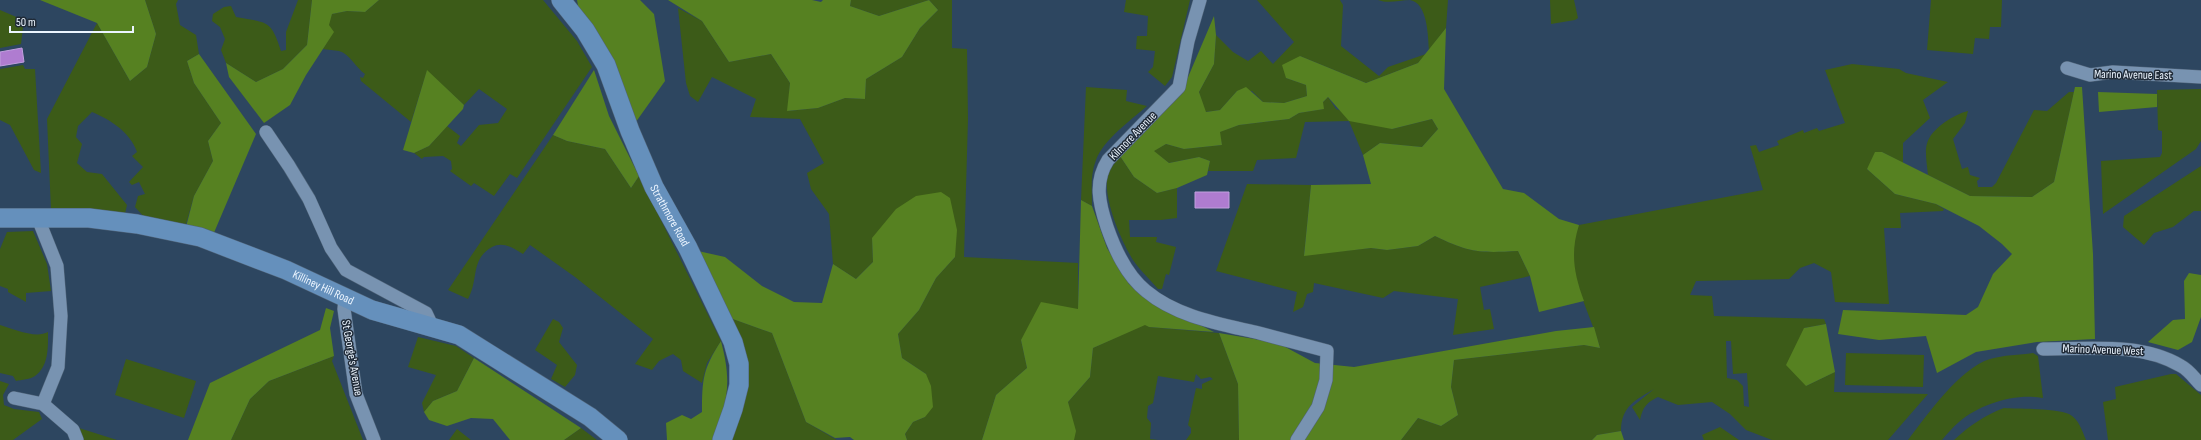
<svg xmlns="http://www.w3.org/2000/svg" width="2201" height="440" viewBox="0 0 2201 440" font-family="'Sofia Sans Condensed',sans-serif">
<rect width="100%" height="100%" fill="#2d4660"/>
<path fill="#3c5b18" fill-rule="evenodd" d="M145,0H178L176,4L180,25L196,35L199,54L187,61L194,83L221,123L208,141L213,161L194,196L186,224L145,218L135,207L138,196L145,194L139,182L132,185L129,182L143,167L132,156L137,152C130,132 111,120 92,112L78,126L76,137L82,144L77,163L87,172L102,174L127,205L124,218L51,210L47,119L97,23L130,81L147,67L156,34Z
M298,0H312L307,45L283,69L256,82L226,63L221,50L225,39L220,27L212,21L213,14L224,7L231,6L236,17C267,23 271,19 281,51L286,50V32Z
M379,0H543L577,41L592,67L517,178L510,174L494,196L474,183L471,186L450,171L452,169L451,161L443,156L424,157L422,159L414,153L429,146L447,126L460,136L457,143L461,146L479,125L498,123L507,109L479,89L464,105L427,71L411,122L361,81L360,77L363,78L365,74C356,68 350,54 339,51C334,50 328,50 323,49L333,32L328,25L332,14L347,11L365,12Z
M851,0H952V48L967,49L968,119L964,257L1078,263V309L1021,340L1027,368L996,395L982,440H907L905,434L913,422L925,417L926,374L902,358L898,334L919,310L936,278L955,257L872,238L873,262L856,279L833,264L829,214L811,189L807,173L824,163L800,119L750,117L756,99L712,77L698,102L690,96L686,83L678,8L702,21L729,62L771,54L790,83L788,111L818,108L845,98L865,99L866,79L902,57L920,28L938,10L929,0L879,16L850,6Z
M1126,0H1190L1172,77L1165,86L1148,72L1153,67L1155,51L1136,49L1137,36H1147L1148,16L1124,12Z
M1257,0H1340L1343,5L1341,46L1379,76L1388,67L1426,54L1418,63L1366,83L1300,56L1286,78L1306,85L1307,96L1284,103L1263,102L1252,91H1237L1220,110L1205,112L1199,92L1214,64L1216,35L1233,52L1248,61L1261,51L1273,64L1294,42Z
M1378,0H1448L1446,28L1429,50C1428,37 1428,3 1410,0C1399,0 1389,4 1378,0Z
M1550,0H1574L1578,18L1575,20L1551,24Z
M1931,0H2002L2001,27H1990L1989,39L1975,38L1973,54L1927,50Z
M0,10L21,19L23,27L21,44L0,48Z
M1852,64L1899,69L1906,73L1948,82L1923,100L1930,118L1903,143V163L1882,152L1867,169L1895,194L1936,204L1944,209L1943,211L1900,213L1901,228H1884L1889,304L1835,302L1831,272L1814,263L1800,268L1789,279L1696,281L1690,295L1712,296L1714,316L1824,319L1826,324L1804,328L1806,386L1835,372L1834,392L1928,394L1888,440H1772L1746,430L1730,414L1712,402L1678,405L1658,397C1646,403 1643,407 1640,420L1632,407L1654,389C1636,400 1621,406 1621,431L1597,435L1592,440H1401L1418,418L1441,426L1458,415L1451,387L1454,360L1584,345L1600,348C1591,314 1569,279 1573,243C1574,237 1577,231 1579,225L1763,190L1750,146L1756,145L1759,152L1779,145L1777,141L1803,130L1804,133L1817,128L1819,131L1845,123L1825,70ZM1726,341H1731L1733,374L1747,373L1749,407L1744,406L1743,386L1737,380L1727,378Z
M23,65L25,69H35L41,173L34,170L10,125L0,120V69Z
M1086,87L1127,90L1126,101L1147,106C1130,121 1104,139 1096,160C1090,175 1092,191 1092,206L1081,200Z
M2201,89V141L2196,149L2103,214L2101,161L2160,157L2162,153V131L2158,130L2157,90Z
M2069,92H2074L2054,182L2032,197L1970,196L1928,175C1925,148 1922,139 1945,122C1952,117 1960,113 1968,111L1965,123L1953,139L1962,169L1968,167L1970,175L1980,178L1977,181L1978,187H1992L1996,183L2034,110L2047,111Z
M1328,97L1336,109L1392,129L1432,119L1438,129L1422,147L1380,143L1363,155L1349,121L1305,122L1296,158L1257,160L1253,171H1208L1210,161L1199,157L1169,163L1153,151L1166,144L1184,149L1222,145L1219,132L1239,125L1289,119L1299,113L1323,109V102Z
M553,135L567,141L605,149L631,188L639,176L721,341L707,363L702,383L683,371L681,360L673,354L659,361L652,370L635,364L653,339L575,277L530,245L523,254C513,248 503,241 492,247C470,260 479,279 468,299L448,290Z
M1120,156L1134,177L1157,193L1177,188V218L1161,220H1129L1130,237H1157L1156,242L1176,247L1169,275L1166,274L1162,289H1158C1149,278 1135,266 1129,253C1119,235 1105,201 1107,180C1108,171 1114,164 1120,156Z
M2201,166V211H2194L2173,227L2154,233L2144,245L2123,227L2124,216Z
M1247,184L1311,185L1304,255L1371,248L1387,250L1418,246L1435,236C1470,253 1480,253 1518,251L1530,276L1480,287L1484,310L1490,309L1494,329L1453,335L1458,299L1394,291L1383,298L1314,283L1313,292L1307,294L1303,307L1293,312L1297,292L1216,271Z
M33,231L47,264L51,291L26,293V302L8,292V289L0,286V249L7,232Z
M730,318L772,333L806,422L837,440H732L742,410Z
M553,319L559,322L563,328L559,342L577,365L575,375L565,387L551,379L557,365L535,350Z
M1145,324L1149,327L1219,333L1238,384L1239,440H1186L1191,433V428L1188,425L1196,388L1202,389V384L1213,379L1210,377L1201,379L1196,374L1194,382L1158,376L1153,403L1148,406L1147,418L1151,423L1150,439L1158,440H1074L1068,402L1090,377L1093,348Z
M0,325C13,329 36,339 48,332C48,347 49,366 35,376C31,379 21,380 16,381L13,376L0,373Z
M418,337L456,346L474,358L457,391L433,401L424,412L422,403L436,375L408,367Z
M1846,353L1924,355L1923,387L1845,385Z
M2033,353L2038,356L2043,398C2015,393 1980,404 1959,422C1953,427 1947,434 1942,440H1908C1927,415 1960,368 1990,359C2003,355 2020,355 2033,353Z
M334,356L332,361L363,440H231L250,399L269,381Z
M126,359L196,381L184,418L115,395Z
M2171,374H2176L2201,395V440H2108L2103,402L2116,399L2115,387Z
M0,381L9,384L3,395L4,405L14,409L39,412L42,419L13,440H0Z
M2004,408C2019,409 2057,408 2069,414C2079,419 2082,431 2086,440H1954C1969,426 1985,415 2004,408Z
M1720,427L1739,440H1704L1702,435Z
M79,428L117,440H83Z
M581,428L597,440H564Z
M457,429L471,440H449Z"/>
<path fill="#568121" d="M40,0H145L156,34L147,67L130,81L97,23Z
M312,0H379L365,12L347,11L332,14L329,25L334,32L306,75L290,105L264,123L229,77L226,63L256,82L283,69L307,45Z
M577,0H640L654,14L665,81L633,126L580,16Z
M668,0H812L821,2L823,0H851L850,6L879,16L929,0L938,10L920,28L902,57L866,79L865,99L845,98L818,108L787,111L790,83L771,54L729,62L702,21Z
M1214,16L1216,35L1214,64L1199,92L1206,112L1220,110L1237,91L1246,87L1263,102L1284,103L1307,96L1306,85L1286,78L1282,65L1300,56L1366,83L1418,63L1446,28L1444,89L1503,189L1524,193L1559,219L1579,225C1570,253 1574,274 1584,301L1539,312L1530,276L1518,251C1480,253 1470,253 1435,236L1418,246L1387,250L1371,248L1304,256L1311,185L1371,184L1363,155L1380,143L1422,147L1438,129L1432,119L1392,129L1349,121L1328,97L1323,102L1324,109L1299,113L1289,119L1239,125L1220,132L1222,145L1184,149L1166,144L1154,151L1169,163L1199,157L1210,161L1207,175L1177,188L1157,193L1134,177L1120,156L1183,89Z
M199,54L256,134L213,235L186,227L194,196L213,161L208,141L221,123L194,83L187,61Z
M427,70L464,105L463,109L429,146L414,153L403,150Z
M594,70L609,116L639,176L631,188L605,149L567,141L553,135Z
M2075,87H2082L2093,254L2095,339L2037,342L1976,352L1937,373L1926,336L1879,340L1838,334L1843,310L1966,315L1978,307L1993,274L2012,254L2002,244L1979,226L1936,204L1895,194L1867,169L1875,152H1882L1970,196L2032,197L2054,182Z
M2098,92L2157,94V107L2099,112Z
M941,192L950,198L957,230L955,257L936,278L919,310L898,334L902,358L926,374L931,386L933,407L925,417L913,422L905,434L907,440H854L850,437L835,438L806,422L772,333L730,318L698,251L725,257L762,286L794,302L822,303L833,264L856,279L873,262L872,238L896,209L916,196Z
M1081,200L1092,206L1107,248L1129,284L1166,308L1214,332L1149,327L1145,325L1093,348L1090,377L1068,402L1076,431L1074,440H982L996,395L1027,368L1021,340L1041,302L1078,309Z
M2189,273L2201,275V317L2192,342L2178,350L2148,342L2173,320L2185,319L2184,281Z
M326,308L334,311L330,328L334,356L269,381L250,399L231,440H188L210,383L320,330Z
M1826,324L1835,372L1806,386L1786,365L1804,328Z
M1594,327L1600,348L1584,345L1454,360L1451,387L1458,415L1441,426L1418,418L1401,440H1239L1238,384L1219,333L1278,343L1315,363L1354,367L1556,331Z
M721,341C732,383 728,400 713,440H667L666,423L682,415L691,419L702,412C702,379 703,369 721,341Z
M474,358L581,428L564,440H510L493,419L471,418L447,426L429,420L424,412L433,401L457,391Z
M1621,431L1624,440H1592L1597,435Z"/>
<path fill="#af7cd0" stroke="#c1a0de" d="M22,48L24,62L0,66V52Z
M1195,192H1229V208H1195Z"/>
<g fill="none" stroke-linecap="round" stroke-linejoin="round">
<g stroke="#506479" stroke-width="14">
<path id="street" d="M1200,0L1188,41L1179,87L1108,160C1094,182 1099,203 1107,227C1115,250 1126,275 1146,291C1177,317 1221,324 1259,333C1282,339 1304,345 1327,351L1326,380L1318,407L1297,440
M2067,68L2090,75L2113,72L2201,77
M266,132L289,166L309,199L331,248L346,270L426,313L433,328
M37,216L57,266L61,316L58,367L43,404
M345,298L344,309L356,394L374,440
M2043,349C2088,349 2141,342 2181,366C2189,370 2195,379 2201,385
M14,398L43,404L73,430L77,440"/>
</g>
<g stroke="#506479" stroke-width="20">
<g id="secondary">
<path id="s1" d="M561,0L585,30L606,65L630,131L654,187L688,248L733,342L739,364V385L733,409L722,440"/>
<path id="s2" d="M0,218H89L137,224L200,237L286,270L372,310L459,335L590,417L618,440"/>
</g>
</g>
<use href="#street" stroke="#7893b1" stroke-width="13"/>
<use href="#secondary" stroke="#6590bc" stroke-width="19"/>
</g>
<g text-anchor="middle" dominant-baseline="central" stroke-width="3" stroke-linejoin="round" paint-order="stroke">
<g font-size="12" fill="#ecf5ff" stroke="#202b38">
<text transform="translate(2133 75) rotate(1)">Marino Avenue East</text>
<text transform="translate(1133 136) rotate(-46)">Kilmore Avenue</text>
<text stroke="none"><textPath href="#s1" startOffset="243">Strathmore Road</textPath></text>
<text stroke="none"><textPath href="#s2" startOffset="335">Killiney Hill Road</textPath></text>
<text transform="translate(2103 350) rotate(2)">Marino Avenue West</text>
<text transform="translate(352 358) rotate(80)">St George's Avenue</text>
</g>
</g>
<path d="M10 26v6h123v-6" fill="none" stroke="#ecf5ff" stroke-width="2"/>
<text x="16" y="26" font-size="12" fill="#ecf5ff" stroke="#202b38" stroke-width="3" paint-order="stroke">50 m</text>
</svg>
